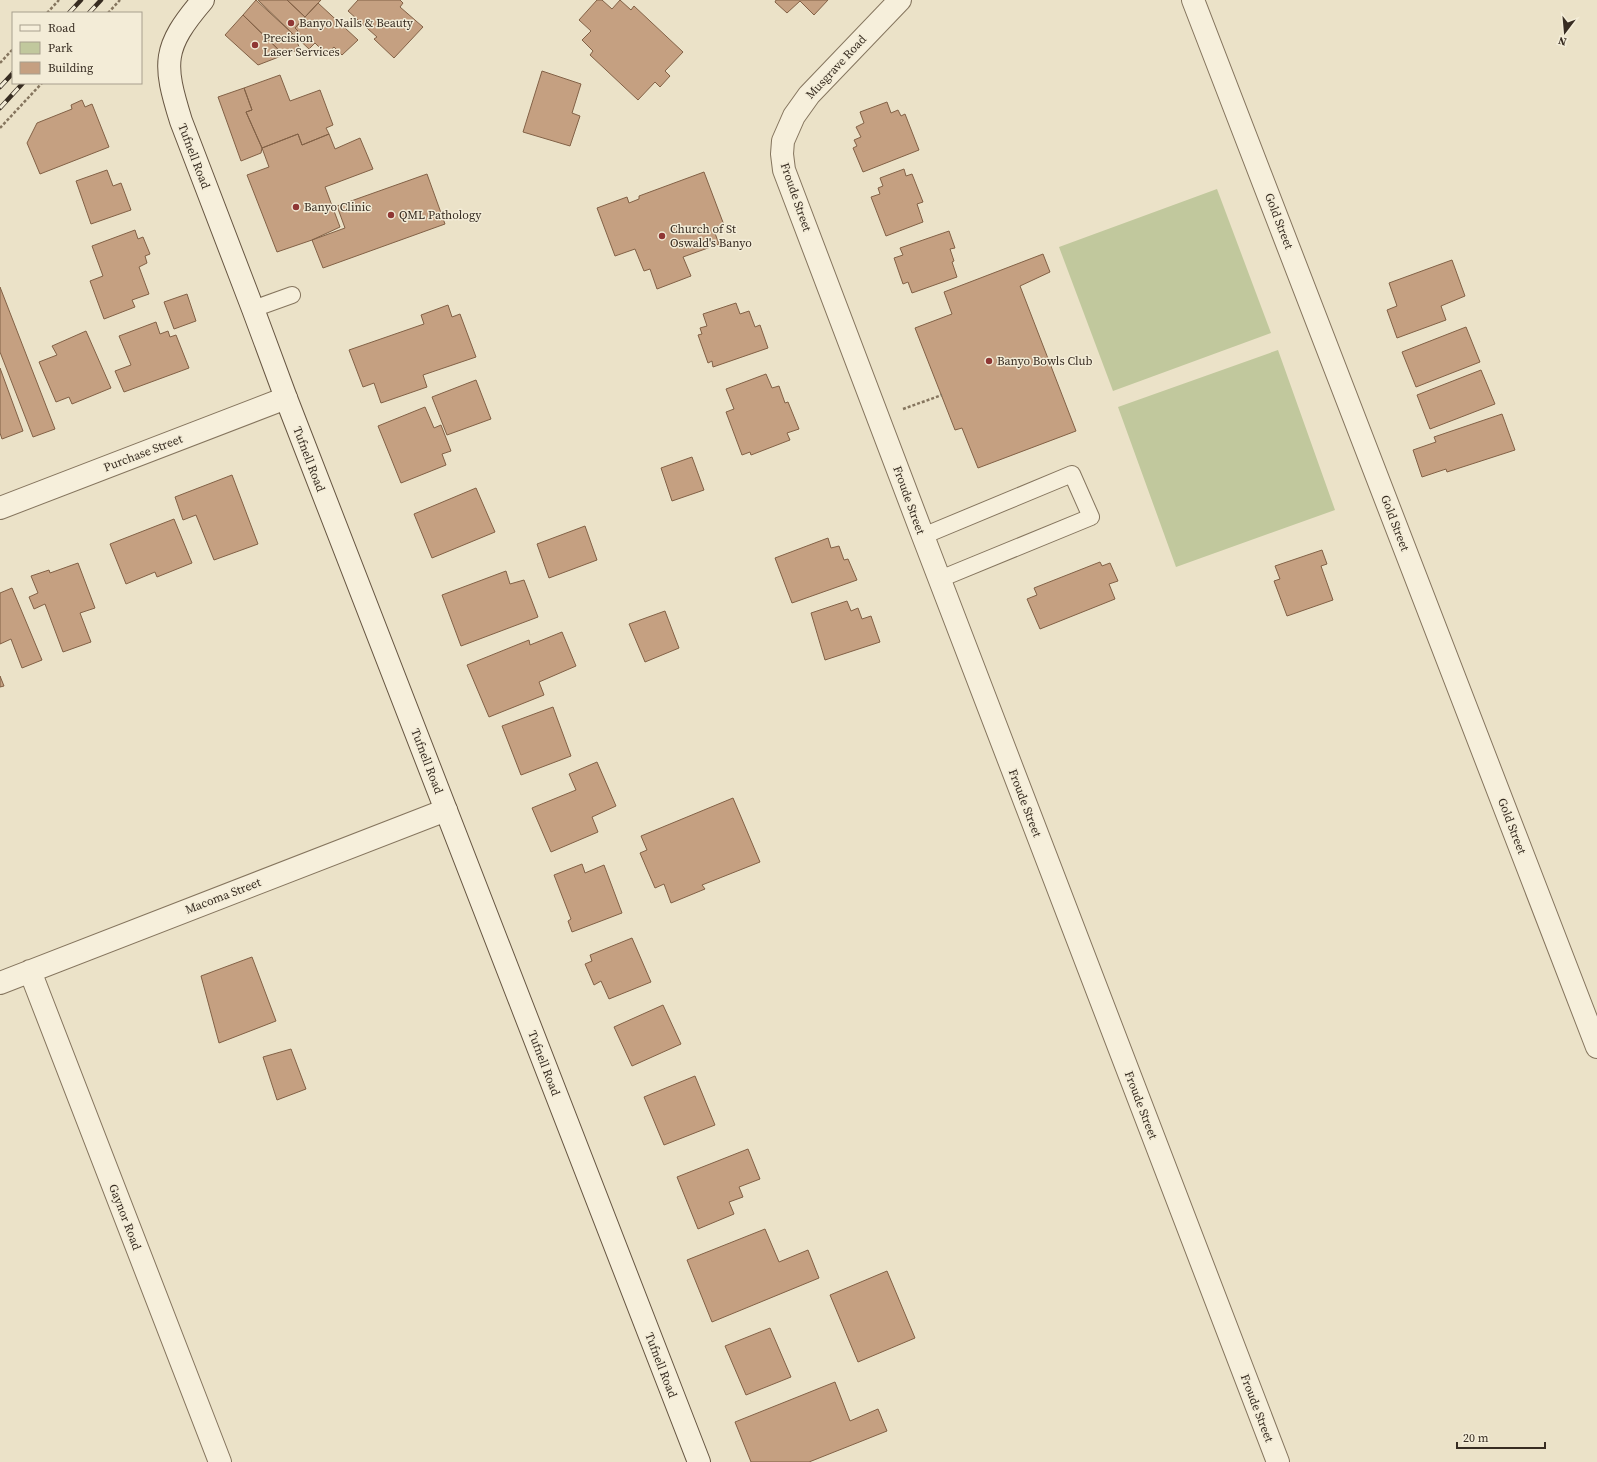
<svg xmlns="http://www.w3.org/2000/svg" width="1597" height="1462" viewBox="0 0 1597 1462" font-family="'Source Serif 4',serif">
<rect width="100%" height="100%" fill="#ebe2c8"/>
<path fill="#c1c89d" d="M1217,189L1271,333L1113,391L1059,247Z
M1278,350L1335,510L1176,567L1118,407Z"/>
<path fill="#c5a081" stroke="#826146" d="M256,0L294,35L300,49L284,55L243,15Z
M258,0H287L305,17L295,28L298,31L294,35Z
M287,0H321L305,17Z
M358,0H400L403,3L400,7L423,27L394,58L374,39L377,37L348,11Z
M597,0H602L612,9L620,0L631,10L634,6L683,52L665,71L670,76L660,87L655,82L638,100L590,55L593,51L582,40L591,31L579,20Z
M776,0H828L814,15L800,1L787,13L775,2Z
M318,3L358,40L342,55L334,47L326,54L315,43L309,49L294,35L298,31L295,28Z
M243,15L284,55L258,65L225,35Z
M542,71L581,84L572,113L580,116L570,146L523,132Z
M280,75L290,101L320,90L333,125L326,128L329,134L302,145L298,134L262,148L246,112L252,110L244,88Z
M244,88L252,110L246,112L262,148L261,153L241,161L218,97Z
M82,100L85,107L92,104L109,147L40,174L27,143L37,123L72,109L71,105Z
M887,102L891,113L898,110L901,116L905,114L919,150L863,172L853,148L857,146L854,140L861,137L856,127L864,123L860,112Z
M298,134L302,145L329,134L335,149L360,138L373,169L325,187L340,227L312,240L277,252L247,175L269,167L262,148Z
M904,169L906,176L912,174L923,202L917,204L923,222L886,236L871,197L880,194L878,188L883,186L880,178Z
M107,170L113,186L121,183L131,210L91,224L76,181Z
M704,172L724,225L713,228L719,244L683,257L691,276L657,289L650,269L644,271L635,249L615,256L597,208L627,197L629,203L639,199V196Z
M427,174L445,224L323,268L312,240L345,228L337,206Z
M135,230L138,239L143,237L150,254L145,256L147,263L139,267L149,294L132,300L135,307L104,319L90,281L103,276L92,246Z
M949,231L955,248L950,249L954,261L952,262L957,277L912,293L908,282L903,284L894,258L903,255L900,248Z
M1043,254L1050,272L1020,286L1076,431L978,468L962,428L955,430L915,328L952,314L944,292Z
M1452,260L1465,296L1441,306L1446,320L1397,338L1387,310L1397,306L1389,283Z
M0,287L55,429L33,437L0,352Z
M187,294L196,321L174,329L164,302Z
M736,303L740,314L749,311L755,327L760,325L768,348L713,367L712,361L708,363L698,335L702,334L700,328L707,326L703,314Z
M448,305L452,317L460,314L476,357L423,375L427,387L381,403L374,383L363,387L349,350L424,324L421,315Z
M156,322L160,334L168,331L170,337L176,335L189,368L124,392L115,371L131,365L119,336Z
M1466,327L1480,362L1416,387L1402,352Z
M86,331L111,388L72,404L69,397L56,402L39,362L57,355L52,346Z
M0,368L23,431L2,439L0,433Z
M1481,370L1495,404L1430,429L1417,395Z
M766,374L772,388L779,386L785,403L788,402L799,429L787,433L790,440L751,455L750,452L742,455L726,412L734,409L726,389Z
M476,380L491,419L447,435L432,397Z
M425,407L434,428L441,425L451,451L442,454L446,465L401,483L378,426Z
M1502,414L1515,450L1447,472L1446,469L1422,477L1413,450L1436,442L1434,437Z
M692,457L704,490L672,501L661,468Z
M232,475L258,544L214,560L196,515L183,520L175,497Z
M476,488L495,532L432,558L414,514Z
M174,519L192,563L157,577L155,572L126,584L110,544Z
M585,526L597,560L549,578L537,544Z
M828,538L831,548L839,546L844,560L848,559L857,580L792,603L775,558Z
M1322,550L1327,564L1321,566L1333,600L1287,616L1274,581L1280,579L1275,566Z
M1100,562L1102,566L1110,563L1118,581L1109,584L1115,599L1040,629L1027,599L1037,595L1034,588Z
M78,563L95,608L80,613L91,642L63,652L45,604L34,609L29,597L38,593L31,576L49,570L50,573Z
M506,571L510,584L524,580L538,617L461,646L442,595Z
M12,588L42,660L22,668L11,639L0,644V593Z
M847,601L851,611L858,608L862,619L871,616L880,642L825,660L811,613Z
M665,611L679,648L645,662L629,624Z
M562,632L576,666L539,682L544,695L489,717L467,665L529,640L530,645Z
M0,676L4,686L0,687Z
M553,707L571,756L521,775L502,726Z
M597,762L616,806L592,817L598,832L551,852L532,808L576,790L569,774Z
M733,798L760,862L702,885L705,889L671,903L664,884L655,888L640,853L647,850L641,836Z
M582,864L585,873L604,865L622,913L572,932L568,921L571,919L554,875Z
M632,938L651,982L609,999L601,981L594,985L585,964L592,961L590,955Z
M252,957L276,1021L219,1043L201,976Z
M663,1005L681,1044L632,1066L614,1027Z
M291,1049L306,1089L277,1100L263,1057Z
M695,1076L715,1125L664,1145L644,1097Z
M748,1149L760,1179L739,1187L743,1197L729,1202L734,1214L698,1229L677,1177Z
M765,1229L779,1262L808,1250L819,1278L712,1322L687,1260Z
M887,1271L915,1338L858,1362L830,1295Z
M770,1328L791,1377L746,1395L725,1346Z
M835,1382L850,1421L878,1409L887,1431L809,1462H751L735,1422Z"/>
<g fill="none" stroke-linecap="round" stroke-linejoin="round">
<g stroke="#85755e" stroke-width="18">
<path id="lane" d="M253,309L292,295
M923,536L1072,474L1091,517L940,579"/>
</g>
<g stroke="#85755e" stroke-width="24">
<path id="street" d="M900,0L809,95L794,116L783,141L782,154L784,170L923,536L1278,1462
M1193,0L1597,1047
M0,508L286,398
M30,971L220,1462
M0,983L446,810"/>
</g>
<g stroke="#675642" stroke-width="24">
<path id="secondary" d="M203,0C162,48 163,63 181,121L253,309L286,398L699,1462"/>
</g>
<path stroke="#85755e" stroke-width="2.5" stroke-dasharray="3 2" stroke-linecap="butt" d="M47,13L59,0
M108,13L120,0
M0,63L13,49
M0,128L42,83
M903,409L942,395"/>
<use href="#lane" stroke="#f6efdb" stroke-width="16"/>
<use href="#street" stroke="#f6efdb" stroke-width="22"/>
<use href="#secondary" stroke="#f6efdb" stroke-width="22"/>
<g stroke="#372c21" stroke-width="4.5">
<path id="rail" d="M69,13L81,0
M89,13L101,0
M0,87L13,73
M0,108L23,83"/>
</g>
<use href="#rail" stroke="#f3ecd7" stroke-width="3" stroke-dasharray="9" stroke-linecap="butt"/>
</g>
<g fill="#8f3734" stroke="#f3ecd7" stroke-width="1.5">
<circle cx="291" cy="23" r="4"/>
<circle cx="255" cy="45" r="4"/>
<circle cx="296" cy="207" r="4"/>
<circle cx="391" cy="215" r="4"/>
<circle cx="662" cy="236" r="4"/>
<circle cx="989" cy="361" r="4"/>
</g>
<g text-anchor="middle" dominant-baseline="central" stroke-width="3" stroke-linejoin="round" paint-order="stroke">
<g font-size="12" fill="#372c21" stroke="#f3ecd7" text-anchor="start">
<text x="299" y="23">Banyo Nails &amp; Beauty</text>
<text x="263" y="38">Precision<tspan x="263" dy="14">Laser Services</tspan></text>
<text x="304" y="207">Banyo Clinic</text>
<text x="399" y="215">QML Pathology</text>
<text x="670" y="229">Church of St<tspan x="670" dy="14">Oswald's Banyo</tspan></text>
<text x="997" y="361">Banyo Bowls Club</text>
</g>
<g font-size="12" fill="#372c21" stroke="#f3ecd7">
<text transform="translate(836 67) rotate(-47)">Musgrave Road</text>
<text transform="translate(194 156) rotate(69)">Tufnell Road</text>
<text transform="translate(796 197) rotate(71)">Froude Street</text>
<text transform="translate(1279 221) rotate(69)">Gold Street</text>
<text transform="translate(143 453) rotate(-21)">Purchase Street</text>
<text transform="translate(309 459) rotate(69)">Tufnell Road</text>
<text transform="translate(909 500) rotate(70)">Froude Street</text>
<text transform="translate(1395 523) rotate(69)">Gold Street</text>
<text transform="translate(427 761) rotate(69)">Tufnell Road</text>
<text transform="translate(1025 803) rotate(69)">Froude Street</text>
<text transform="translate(1512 826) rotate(69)">Gold Street</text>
<text transform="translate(223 896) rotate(-21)">Macoma Street</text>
<text transform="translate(544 1063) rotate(69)">Tufnell Road</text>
<text transform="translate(1141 1105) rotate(69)">Froude Street</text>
<text transform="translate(125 1217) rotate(69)">Gaynor Road</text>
<text transform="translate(661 1365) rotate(69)">Tufnell Road</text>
<text transform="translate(1257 1408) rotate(69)">Froude Street</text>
</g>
</g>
<rect x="12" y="12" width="130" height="72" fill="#f3ecd7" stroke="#a89f8e"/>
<rect x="20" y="25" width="20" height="6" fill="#f6efdb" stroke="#a89f8e"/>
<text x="48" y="32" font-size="12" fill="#372c21">Road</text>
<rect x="20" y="42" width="20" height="12" fill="#c1c89d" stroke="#a89f8e"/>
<text x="48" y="52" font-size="12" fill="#372c21">Park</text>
<rect x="20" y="62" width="20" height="12" fill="#c5a081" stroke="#a89f8e"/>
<text x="48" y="72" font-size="12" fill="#372c21">Building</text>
<g transform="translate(1565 32) rotate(196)" stroke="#f3ecd7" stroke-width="3" paint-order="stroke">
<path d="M0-3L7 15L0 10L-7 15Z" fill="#372c21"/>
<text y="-6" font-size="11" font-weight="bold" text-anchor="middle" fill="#372c21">N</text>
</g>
<path d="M1457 1442v6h88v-6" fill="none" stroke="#372c21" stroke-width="2"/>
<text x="1463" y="1442" font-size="12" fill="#372c21" stroke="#f3ecd7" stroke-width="3" paint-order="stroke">20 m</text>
</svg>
